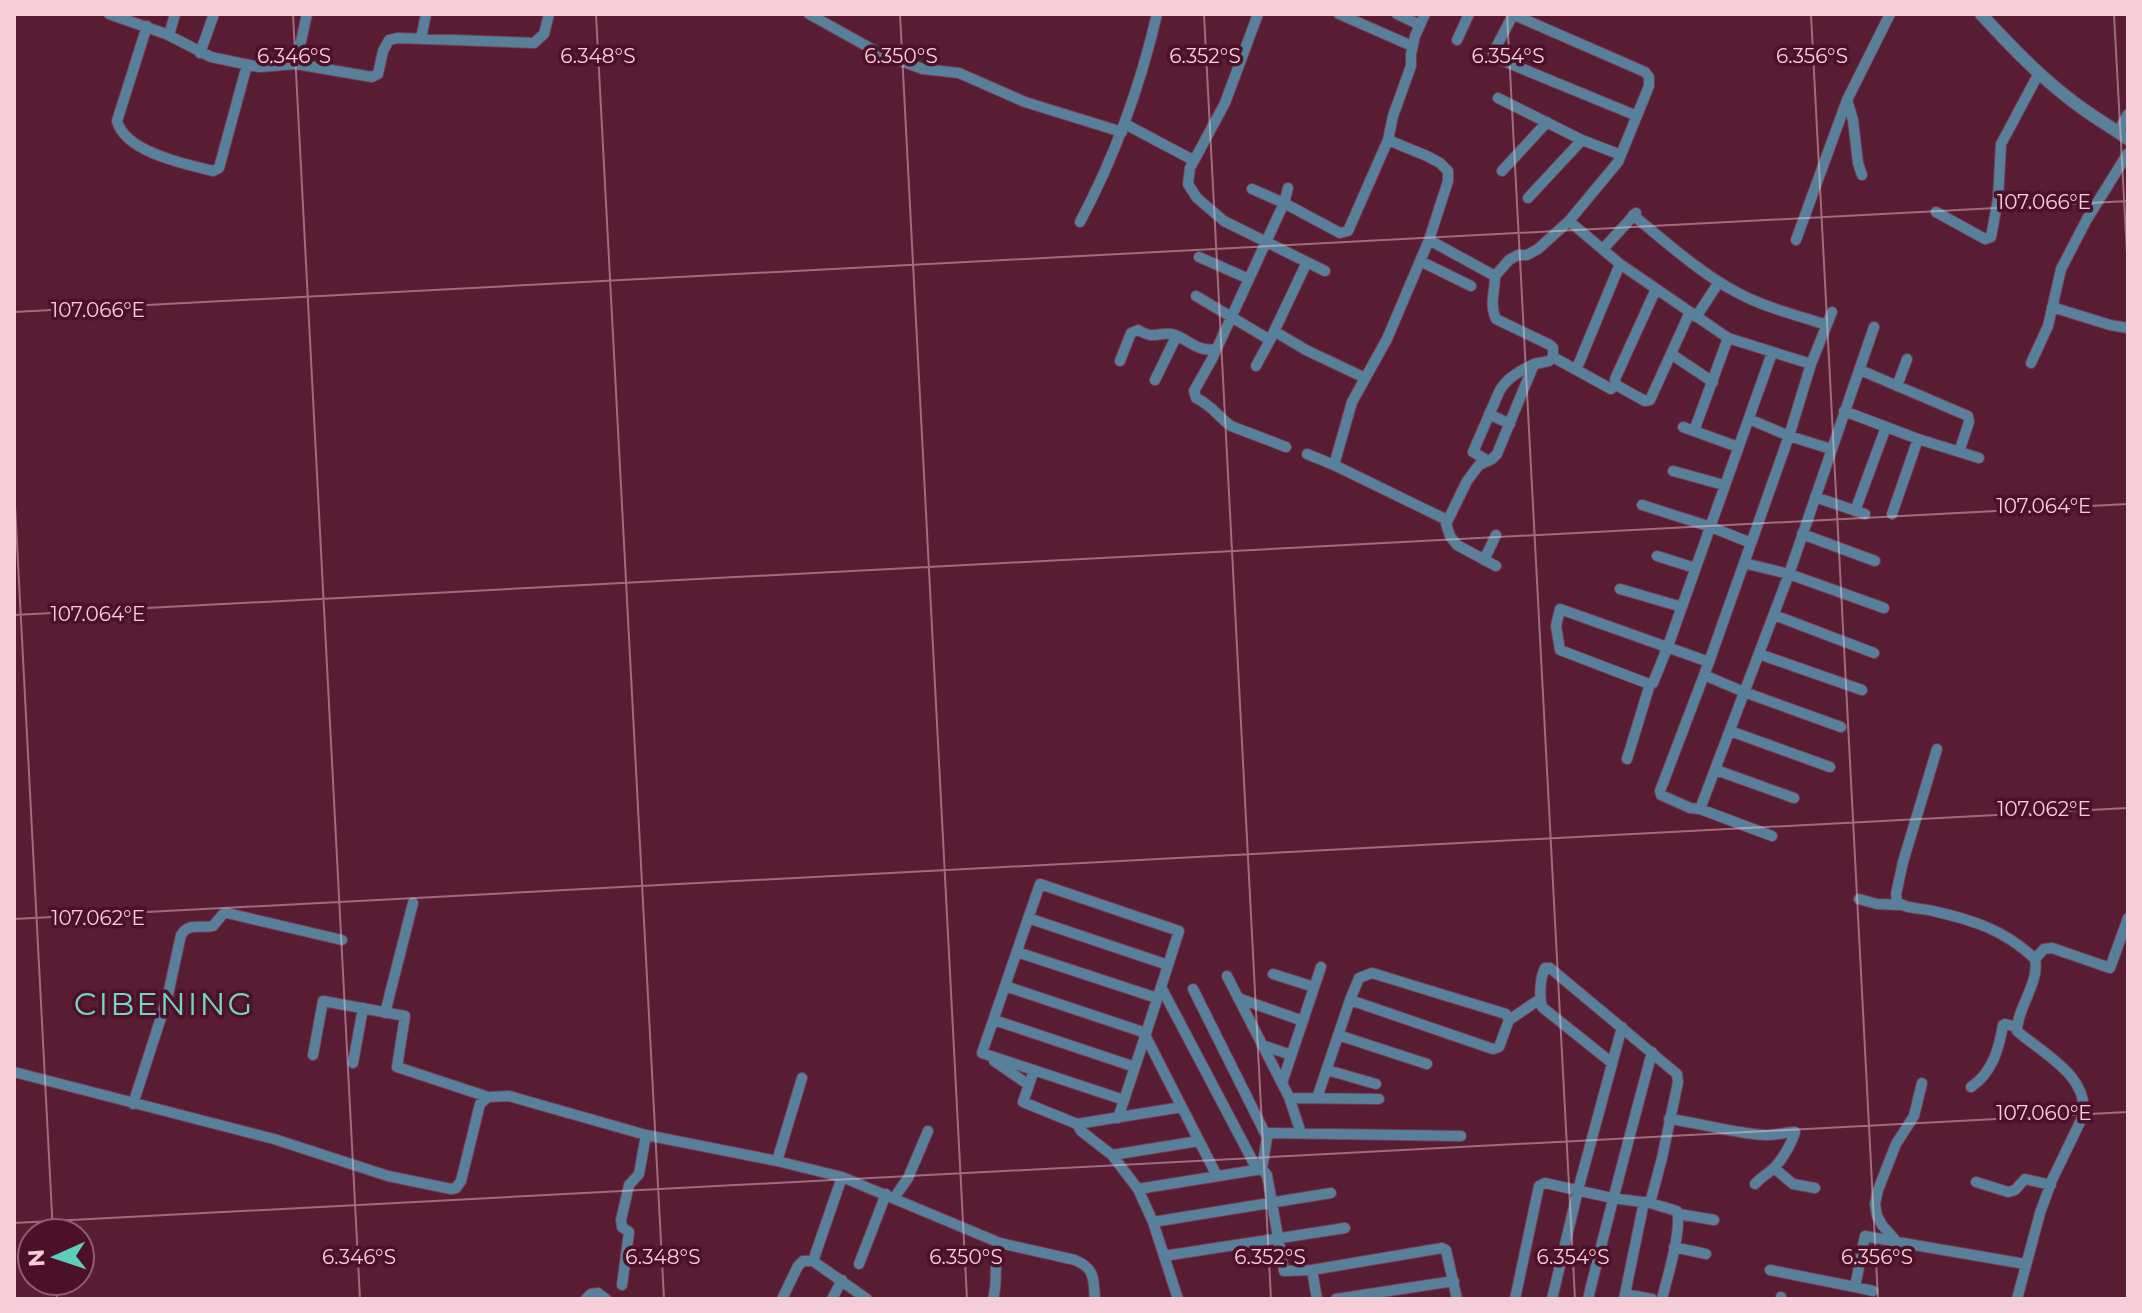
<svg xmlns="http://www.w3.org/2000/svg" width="2142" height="1313" viewBox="0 0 2142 1313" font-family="Montserrat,sans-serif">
<rect width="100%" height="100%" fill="#581c33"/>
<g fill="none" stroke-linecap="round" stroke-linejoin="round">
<g stroke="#743c51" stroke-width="12">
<path id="minor" d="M109,14L166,34L211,57L259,67L296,64L372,77L378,74L383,51L389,40L398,38L534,43L544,34L549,14
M809,14L879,53L923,69L959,73L1025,102L1122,132
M1258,14L1225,103L1190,168L1188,184L1197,198L1224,221L1325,271
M1339,14L1412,46
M1397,14L1420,25
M1512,14L1645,72L1649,77V86L1618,162L1569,221L1620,264L1728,338L1811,364
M1513,15L1493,53L1496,58L1637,116
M147,26L117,121C125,152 185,164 213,171L219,168L247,65
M169,35L175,14
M421,39L426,14
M1457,40L1469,14
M200,53L214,14
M296,64L307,14
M1498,98L1582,140L1621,155
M1847,100L1853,120L1858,163L1862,175
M1125,124L1193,160
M2118,132L2128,114
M1502,171L1547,122
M1252,189L1284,203L1288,188
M1528,198L1582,140
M1936,212L1985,239L1991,237L1998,199L2001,144L2039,73
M1633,215C1667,243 1700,273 1738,293C1766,308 1797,315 1826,325
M1080,222C1115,156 1140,87 1157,14
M1429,240L1495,276C1495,292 1489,304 1496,319L1550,345L1553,348V357
M1796,240L1847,100L1890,14
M1603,249L1636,213
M1199,257L1249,279
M1420,261L1471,286
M1495,276L1509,260L1518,255H1527L1538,249L1569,221
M1656,289L1615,379L1616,385L1645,401L1650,400L1690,312
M1196,296L1270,340L1307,262
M2052,307L2110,325L2128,328
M1832,312L1811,364L1789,436L1709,662L1660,791L1661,795L1690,808L1700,809L1789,574L1874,327
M1696,317L1719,282
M1274,331L1306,350L1365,378
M1671,354L1713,382
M1120,361L1131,333L1138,330C1156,340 1156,332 1171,334C1187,337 1196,353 1216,349
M1579,363L1620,264
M2031,363L2048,326L2061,269L2087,219L2128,153
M1256,366L1270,340
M1860,370L1968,416L1969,422L1959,452
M1155,380L1176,337
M1897,386L1907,359
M1844,411L1918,439L1979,458
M1489,414L1510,424
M1749,419L1789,436L1831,449
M1683,427L1738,447
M1694,431L1728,338
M1286,447L1231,426C1217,416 1213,406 1196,398L1194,391L1212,359L1284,203L1340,233L1348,231L1388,140L1393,116L1411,66V54L1415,36L1425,14
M1307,454L1334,465L1447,520
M1488,461L1473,452L1499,392C1506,378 1520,371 1534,364
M1334,465L1352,402L1387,339L1429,240L1448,181V171L1440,163L1427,156L1388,140
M1673,471L1724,485
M1815,497L1865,514
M1642,505L1711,527L1751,543
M1855,511L1886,427
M1892,514L1918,439
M1802,534L1875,561
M1657,556L1695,568
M1484,560L1496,535
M1744,563L1789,574L1884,608
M1496,566L1457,545L1450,536L1446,524L1467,481L1479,465L1492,459L1497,454L1534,364L1549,361L1553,357L1611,389
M1620,589L1682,607
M1774,615L1874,653
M1759,654L1862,690
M1709,662L1560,609L1556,626L1560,650L1649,684L1653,683L1668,646L1772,353
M1704,675L1744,692L1841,727
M1730,731L1830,767
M1937,749L1903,862L1896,894L1897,902C1906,909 1921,908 1933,911C1973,920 2005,930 2035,959
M1627,759L1650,684
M1716,770L1794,798
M1700,809L1772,836
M1859,899L1877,904L1901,905
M1028,918L1168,965
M1017,952L1157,998
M1372,973L1506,1014L1509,1020L1499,1047L1493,1049L1350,1000L1359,978Z
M1273,974L1314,987
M1227,976L1290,1099
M1005,986L1146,1033
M1161,987L1257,1169
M1193,989L1267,1137
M1238,998L1303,1021
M385,1013L413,903
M994,1020L1135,1067
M1509,1020L1540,999
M1145,1035L1217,1176
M1338,1035L1427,1064
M1262,1045L1291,1055
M313,1055L323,1001L405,1016L397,1067L488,1097
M994,1061L1029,1085
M353,1063L363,1008
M1612,1063L1542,1007C1539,996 1540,978 1545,968H1550L1677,1074L1678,1082L1662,1158L1650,1203
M1034,1070L1023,1102L1077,1124L1081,1131L1112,1155L1138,1189
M1327,1070L1376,1084
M14,1072L274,1139L388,1176L451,1189L456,1188L461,1181L480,1104L488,1097L509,1096L646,1135L777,1161L842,1177L1000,1243L1075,1260C1096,1269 1093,1279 1095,1299
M1282,1083L1321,967
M1922,1083L1914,1116L1896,1144L1878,1190L1875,1204L1877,1216L1882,1225L1897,1242L2025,1264
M1971,1087C1992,1073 1999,1049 2003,1025L2005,1024L2017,1027
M1317,1098L1350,1000
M133,1104L167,999L181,935C189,922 200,929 213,926L223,914L227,913L342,940
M1118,1118C1139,1056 1159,993 1179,931L1040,884L982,1053L1124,1100
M1669,1119C1701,1123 1732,1133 1764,1135C1774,1136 1785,1132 1795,1132C1792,1143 1783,1158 1775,1167C1769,1173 1761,1177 1755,1184
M1077,1124L1182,1107
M1301,1133L1290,1100L1291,1098L1379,1099
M1112,1155L1199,1141
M777,1161L802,1078
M1774,1168L1793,1184L1815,1188
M1262,1169L1267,1137L1271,1133L1461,1136
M842,1177L813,1261L867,1299
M1976,1182L2008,1192L2015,1190L2025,1179L2051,1185
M894,1198L908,1178L928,1131
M1679,1214L1714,1220
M1153,1222L1331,1193
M1674,1247L1706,1254
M1164,1256L1345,1228
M859,1264L886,1194
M1312,1270L1317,1299
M1770,1270L1855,1287L1865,1236L1897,1242
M622,1285L629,1232L622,1227L621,1220L629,1185L639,1174L646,1135
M1855,1287L1873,1291
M1625,1294L1644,1202
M783,1297L798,1266L803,1261H813
M586,1299L591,1294L598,1293L606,1299
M832,1299L842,1280
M993,1299C999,1280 992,1261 1000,1243
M1178,1299L1153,1222L1138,1189L1262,1169L1267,1175L1284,1271L1312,1270L1442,1248L1446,1250L1457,1299
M1336,1299L1454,1281
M1515,1299L1539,1186L1545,1183L1612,1198L1650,1203L1677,1211C1682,1231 1667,1278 1662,1299
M1552,1299L1578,1190L1622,1027
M1588,1299C1608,1216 1630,1135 1652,1052
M1624,1299L1625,1294L1652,1299
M1781,1299V1297
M2017,1299L2040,1213L2052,1180L2083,1116C2090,1076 2042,1053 2017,1031C2017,1007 2040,983 2035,959L2044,949L2052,948L2110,968L2128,918"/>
</g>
<g stroke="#743c51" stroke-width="14">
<path id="tertiary" d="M1981,14C2013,49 2047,84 2086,111C2100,121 2114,129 2128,139"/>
</g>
<use href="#minor" stroke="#58809b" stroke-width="10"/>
<use href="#tertiary" stroke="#58809b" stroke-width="12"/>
</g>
<path fill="none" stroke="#f6ced9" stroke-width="2" stroke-opacity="0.45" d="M293,14L360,1299M596,14L664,1299M900,14L967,1299M1204,14L1271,1299M1507,14L1575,1299M1811,14L1878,1299M2114,14L2128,272M14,312L2128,201M14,486L53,1233M14,615L2128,504M14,919L2128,808M14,1223L2128,1112M56,1281L57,1299"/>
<g text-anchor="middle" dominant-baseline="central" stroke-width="7" stroke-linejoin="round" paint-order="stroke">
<g font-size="32" letter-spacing="2" fill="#71d6c3" stroke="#4c1029">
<text x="164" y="1003">CIBENING</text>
</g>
</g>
<g font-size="20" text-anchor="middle" fill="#f6ced9" stroke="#4c1029" stroke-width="7" stroke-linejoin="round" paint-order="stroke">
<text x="294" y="63">6.346°S</text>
<text x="598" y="63">6.348°S</text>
<text x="901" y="63">6.350°S</text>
<text x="1205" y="63">6.352°S</text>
<text x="1508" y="63">6.354°S</text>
<text x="1812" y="63">6.356°S</text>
<text x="2044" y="209">107.066°E</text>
<text x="98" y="317">107.066°E</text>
<text x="2044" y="513">107.064°E</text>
<text x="98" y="621">107.064°E</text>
<text x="2044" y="816">107.062°E</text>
<text x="98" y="925">107.062°E</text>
<text x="2044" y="1120">107.060°E</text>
<text x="359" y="1264">6.346°S</text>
<text x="663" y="1264">6.348°S</text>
<text x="966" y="1264">6.350°S</text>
<text x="1270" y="1264">6.352°S</text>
<text x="1573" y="1264">6.354°S</text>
<text x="1877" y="1264">6.356°S</text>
</g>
<rect width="2142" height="1313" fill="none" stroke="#f6ced9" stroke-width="32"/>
<g transform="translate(56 1257) rotate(267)"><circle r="38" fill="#4c1029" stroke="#905c6f" stroke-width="2"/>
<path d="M0-6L14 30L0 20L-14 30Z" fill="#5dceb9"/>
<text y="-12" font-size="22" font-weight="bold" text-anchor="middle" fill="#f6ced9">N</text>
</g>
</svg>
